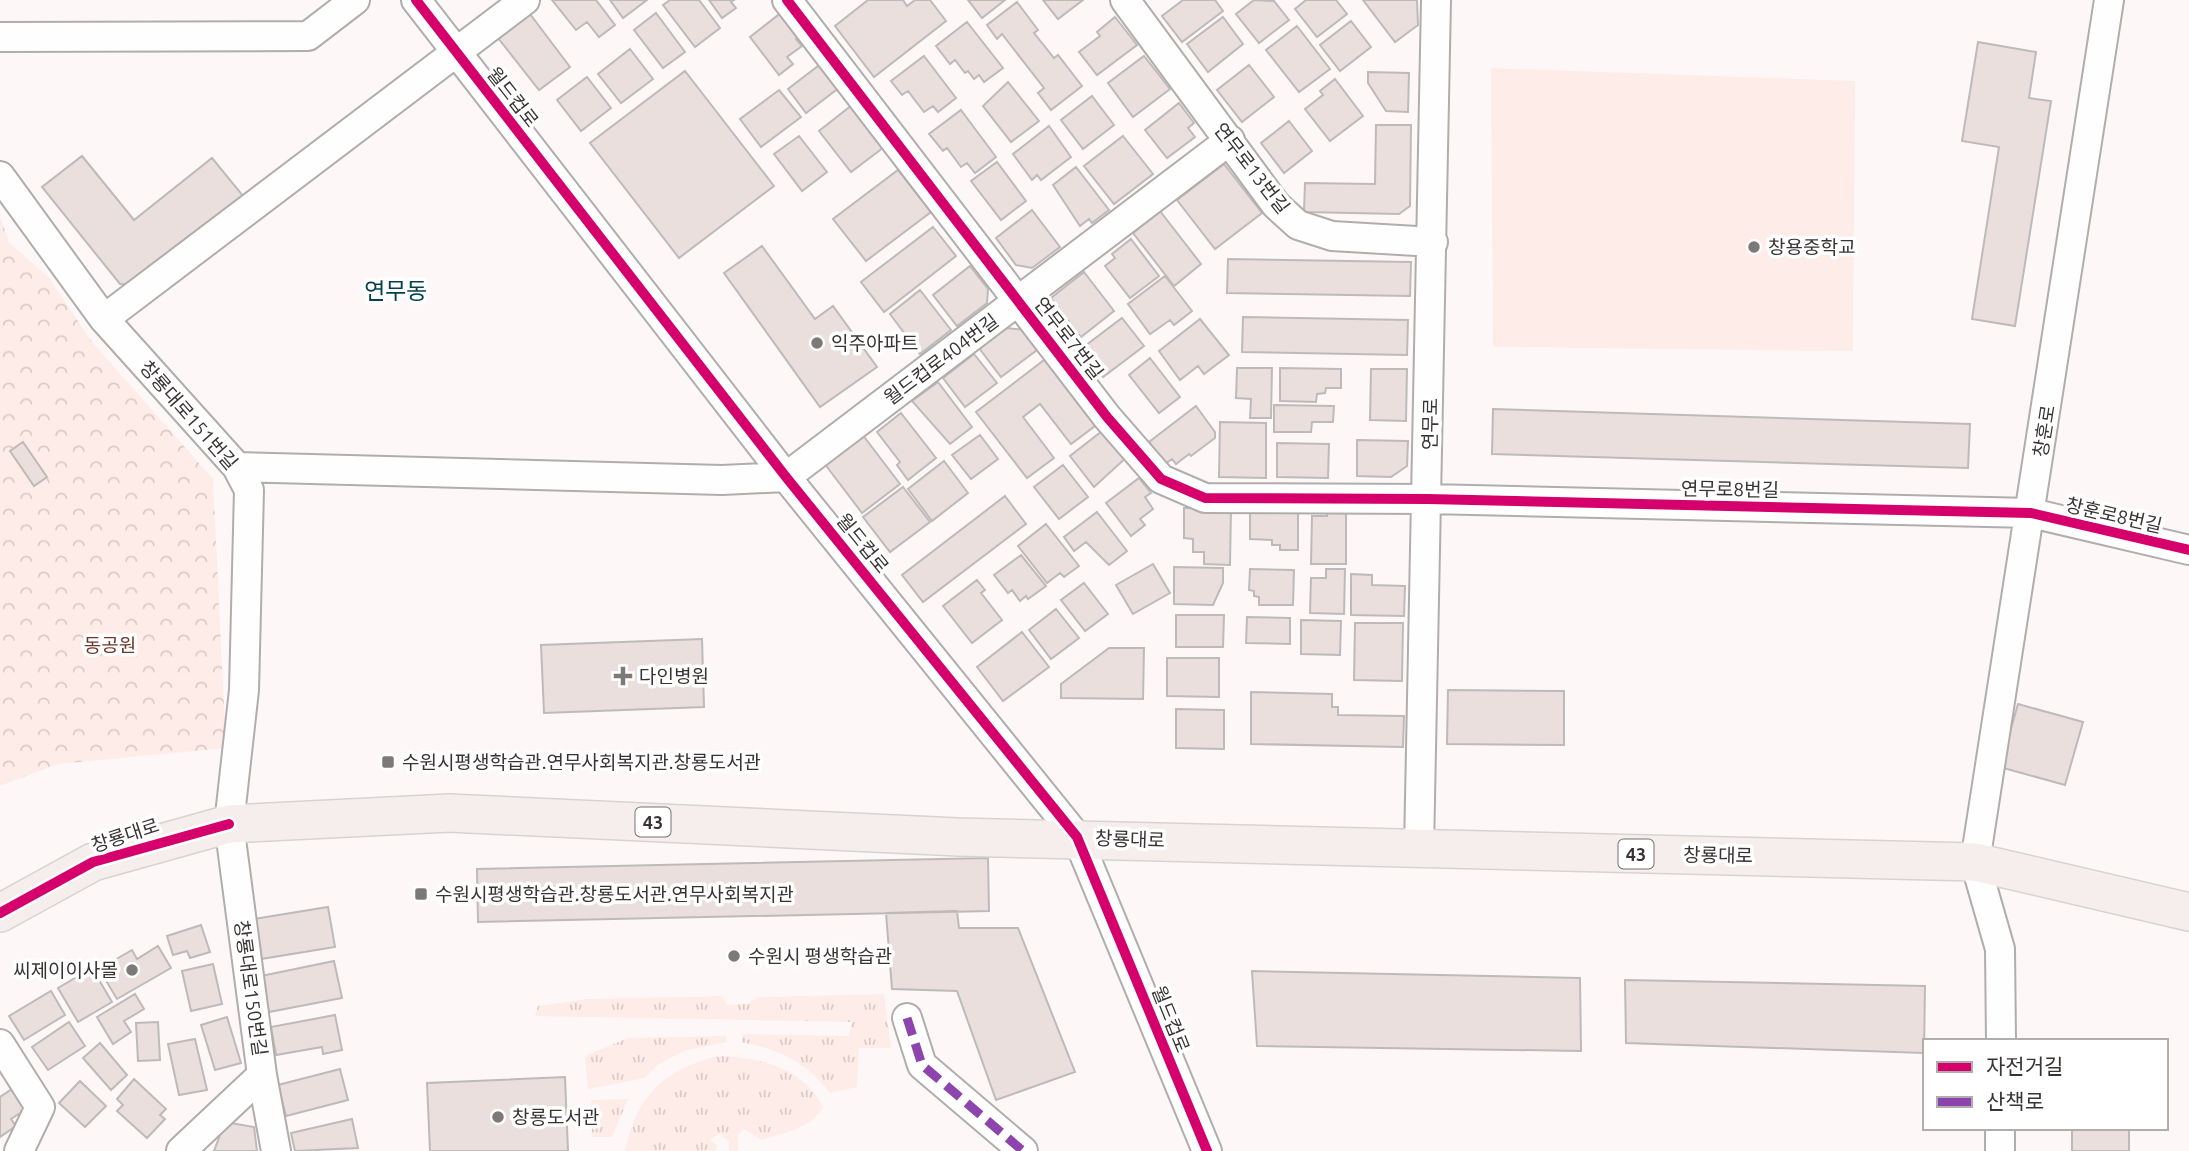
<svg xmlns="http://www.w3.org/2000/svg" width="2189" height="1151" viewBox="0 0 2189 1151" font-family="Ubuntu,'Noto Sans KR',sans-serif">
<defs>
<pattern id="grass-tufts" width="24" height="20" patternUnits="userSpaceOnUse" patternTransform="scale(1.75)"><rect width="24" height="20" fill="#feece8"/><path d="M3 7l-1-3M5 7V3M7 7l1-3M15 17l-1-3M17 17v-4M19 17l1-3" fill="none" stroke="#dacbc7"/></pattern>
<pattern id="forest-crowns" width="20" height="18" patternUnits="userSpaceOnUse" patternTransform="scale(1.75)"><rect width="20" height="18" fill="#feece8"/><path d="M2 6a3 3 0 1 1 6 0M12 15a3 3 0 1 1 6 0" fill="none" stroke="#dacbc7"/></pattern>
</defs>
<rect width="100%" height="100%" fill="#fdf8f7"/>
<path fill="url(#grass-tufts)" d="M884,994L891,1048H859L857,1087L830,1093C807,1062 778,1049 741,1042L743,1034L849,1036L852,1022L535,1016L538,1006L588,999L722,996L727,1005L747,1004L759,997Z
M726,1036L727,1042L683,1051L658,1065L645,1078L588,1089L585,1056L628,1038Z
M718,1056C758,1057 803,1067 823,1107C813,1128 782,1133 762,1140L744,1129L738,1134V1151H729V1142L720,1133L710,1140L717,1146L715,1151H625C637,1095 663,1070 718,1056Z
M628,1099L612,1137H592L591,1100Z"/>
<path fill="url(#forest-crowns)" d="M0,217L9,242L49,278L92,342L213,479L226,748L58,764L0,786Z"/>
<path fill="#feece8" d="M1491,68L1855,81L1853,351L1493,347Z"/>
<path fill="#eadfdd" stroke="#bebaba" stroke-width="2" d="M552,0H596L615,25L599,37L587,22L576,30Z
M610,0H647L623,18Z
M670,0H699L720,28L695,47L663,5Z
M709,0H734L731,2L736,8L722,18Z
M868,0H903L907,6L915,0H930L946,21L874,77L835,26Z
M968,0H1005L982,18Z
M1043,0H1083L1058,19Z
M1183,0H1215L1223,11L1182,42L1162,16Z
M1254,0L1274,1L1289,20L1259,43L1236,14Z
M1306,0H1336L1347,14L1317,37L1295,9Z
M1363,0H1417L1418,25L1395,42Z
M1017,2L1038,30L1034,33L1054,58L1058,55L1082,86L1051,110L1038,93L1044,88L1002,34L997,39L987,25Z
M782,12L801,36L796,39L802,46L787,57L793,64L779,75L750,37Z
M656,13L685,52L663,68L634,30Z
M530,14L570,67L539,90L498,38Z
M1115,17L1137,45L1097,75L1079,52L1100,36L1097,32Z
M1223,17L1243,44L1208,72L1187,44Z
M1351,21L1371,47L1340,71L1320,45Z
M967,22L1003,68L984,82L979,75L974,79L968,71L965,73L955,60L950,64L936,46Z
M1297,26L1330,69L1299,92L1266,50Z
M1978,42L2036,52L2029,98L2051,101L2015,326L1972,319L1999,147L1962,141Z
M630,49L653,79L621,103L598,74Z
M924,56L956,98L938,112L933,106L924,112L908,91L902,95L891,81Z
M1144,56L1170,89L1133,117L1108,83Z
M822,63L840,87L806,113L788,89Z
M1249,65L1274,97L1242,122L1217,90Z
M685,71L774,186L679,258L590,143Z
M1368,72L1409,73L1408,112L1386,111L1368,83Z
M587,77L611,108L581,131L557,100Z
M1335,79L1363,116L1330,141L1305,109L1323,95L1320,91Z
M1008,82L1039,121L1011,142L983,106Z
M779,90L801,117L761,147L740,119Z
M1092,96L1114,125L1083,149L1061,120Z
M1179,103L1194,123L1188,128L1195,137L1167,158L1145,130Z
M852,105L884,147L851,172L819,131Z
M961,110L996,157L975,173L967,163L961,167L947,148L943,151L929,134Z
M1289,121L1312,151L1284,173L1261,143Z
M1376,125H1411L1410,206L1399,214L1304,212L1305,183L1375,184Z
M1049,126L1071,157L1041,180L1037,175L1032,180L1013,154Z
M799,136L827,172L802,191L774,154Z
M1123,136L1153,174L1114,204L1084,166Z
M82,156L134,220L212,158L244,197L134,285L120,284L42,187Z
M997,162L1026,201L1001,220L971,181Z
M1224,164L1262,213L1215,249L1177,200Z
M1076,167L1109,210L1092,223L1089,219L1080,226L1053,185Z
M898,170L931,212L866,261L833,219Z
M1032,210L1060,247L1032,268L1016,265L996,238Z
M1160,211L1201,264L1174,286L1133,233Z
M933,227L956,256L884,312L861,282Z
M1131,239L1159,276L1130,298L1105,266L1115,258L1112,254Z
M762,246L815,319L833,306L877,367L820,407L724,273Z
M1228,259L1411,262L1410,296L1227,293Z
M970,266L988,289L987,303L957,326L933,295Z
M1084,272L1114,311L1081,337L1051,298Z
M1165,276L1192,311L1174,325L1170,320L1150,334L1128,304Z
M920,290L951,330L920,354L890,314Z
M1243,317L1408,320L1407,355L1242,352Z
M1122,318L1144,346L1103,377L1081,349Z
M1200,319L1229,355L1204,374L1198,366L1180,380L1159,351Z
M1006,328L1027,330L1041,347L1001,377L979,348Z
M974,354L997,383L965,407L943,378Z
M1048,357L1099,423L1071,444L1040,404L1023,417L1054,458L1027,478L976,412Z
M1150,358L1180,397L1159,413L1129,375Z
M1237,368H1272L1271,418H1250L1251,399L1236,398Z
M1280,368L1341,369V388H1326L1325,393L1317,394L1316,402L1280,401Z
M1371,369H1407L1406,421L1370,420Z
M938,382L972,427L950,444L912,401Z
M1274,405L1334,406L1333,422H1312L1311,432H1274Z
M1196,406L1215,432V438L1191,456L1189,454L1176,464L1172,459L1165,464L1149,442Z
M1493,409L1970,424L1968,468L1492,454Z
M901,413L936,458L908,480L897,465L900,462L877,432Z
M1220,422L1266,423V478L1219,477Z
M1106,428L1128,456L1094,487L1070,456Z
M862,434L900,484L862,513L824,463Z
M980,435L998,459L971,479L952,455Z
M1357,440L1408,441L1407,466L1391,477L1357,476Z
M23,442L47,477L34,486L10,451Z
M1277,443L1329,444L1328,478L1277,477Z
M944,461L968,493L932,521L908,489Z
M1063,465L1088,497L1059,519L1034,487Z
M1139,478L1151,493L1145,497L1153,509L1140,519L1145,525L1131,536L1106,503Z
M903,487L930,522L890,552L863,517Z
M1005,496L1026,524L923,602L902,575Z
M1250,506L1298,507V550H1280V545H1272V540L1250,539Z
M1184,508H1231L1230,565L1204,564V552H1193V539L1184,538Z
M1327,508L1346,509V564H1311L1312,516H1327Z
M1097,512L1127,551L1109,565L1086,542L1074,551L1064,537Z
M1046,524L1079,566L1064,577L1060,573L1047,583L1018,546Z
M1021,555L1046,586L1028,599L1026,596L1020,601L1012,590L1008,593L994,575Z
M1153,564L1170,593L1133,614L1116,585Z
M1174,567L1223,568V583L1213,605L1174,604Z
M1250,569L1294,570L1293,605H1259V597L1254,596V591L1249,590Z
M1326,569H1345L1344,614L1310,613L1311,578H1326Z
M1351,574L1372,575V585L1405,586L1404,616L1351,615Z
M977,580L985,590L981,593L1002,620L972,643L943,606Z
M1084,583L1108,614L1085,631L1061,600Z
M1056,609L1079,638L1051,659L1029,630Z
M1176,615H1224L1223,647H1176Z
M1247,617L1290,618V644L1246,643Z
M1301,620L1341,621L1340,655L1301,654Z
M1355,623H1403L1402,681L1354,680Z
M1022,632L1049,667L1003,701L977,667Z
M702,639L704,707L544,713L541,645Z
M1109,648H1144L1143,699L1061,698V684Z
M1167,658H1219V697L1167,696Z
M1448,690L1564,691V745L1447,744Z
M1251,692L1332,694V707H1338V715L1404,716L1403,747L1251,744Z
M2018,704L2083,722L2065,785L2000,767Z
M1176,709L1224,710V749L1176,748Z
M988,858L989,911L478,922L477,869Z
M328,907L335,947L261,959L254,919Z
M957,911L959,928H1018L1075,1072L996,1100L957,991L892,989L886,913Z
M201,925L210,952L190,958L187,951L173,955L167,936Z
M158,946L171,968L117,999L99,969L132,950L137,959Z
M334,961L342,998L269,1012L261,976Z
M213,964L222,1004L191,1011L182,971Z
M92,968L112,1002L78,1022L58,988Z
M1252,971L1580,978L1581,1051L1257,1046Z
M1625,980L1925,986L1924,1053L1626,1043Z
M51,991L65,1015L24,1040L9,1016Z
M135,994L144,1009L124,1021L131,1032L113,1044L97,1017Z
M335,1015L342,1050L323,1054L322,1047L276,1055L271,1027Z
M227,1017L241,1063L215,1070L201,1025Z
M69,1022L85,1046L48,1070L32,1047Z
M158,1022L160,1060L138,1061L136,1023Z
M195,1039L207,1090L179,1095L168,1044Z
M100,1043L127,1075L111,1090L83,1058Z
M340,1069L348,1100L286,1116L278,1085Z
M565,1077L568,1151H430L427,1083Z
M134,1079L166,1109L160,1115L165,1119L147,1138L117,1111L123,1105L117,1099Z
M80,1081L106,1106L85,1127L59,1103Z
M12,1089L25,1110L11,1119L16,1126L0,1137V1097Z
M352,1119L358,1148L295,1151L291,1133Z
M225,1122L254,1127L257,1151H214Z
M2072,1128H2129V1151H2072Z"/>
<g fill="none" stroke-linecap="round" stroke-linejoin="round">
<g stroke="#b1adac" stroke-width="32">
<path id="minor" d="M416,0L786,477L1077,837L1207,1151
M787,0L1107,417L1161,479L1205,498L1428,499L2031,513L2189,550
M1125,0L1276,205L1298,225L1332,236L1433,242
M0,37L308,36L355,0
M0,176L104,319L237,467L249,490L244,690L229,824L262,1075L276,1151
M104,319L525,0
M237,467L722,480L786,477L1230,140
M1419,849L1436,0
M907,1018L922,1065L1023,1151
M2001,1041L2000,949L1975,862L2109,0
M0,1044L40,1107L19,1151
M181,1151L262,1075
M2000,1151V1128"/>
</g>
<g stroke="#d6d4d3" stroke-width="40">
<path id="major" d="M0,913L93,862L229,824L449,813L958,837L1975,862L2189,912"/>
</g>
<use href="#minor" stroke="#fffefe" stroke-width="28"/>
<use href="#major" stroke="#f5eeec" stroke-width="37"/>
<path stroke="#8e44ad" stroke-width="9" stroke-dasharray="18 9" stroke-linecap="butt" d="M907,1018L922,1065L1023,1151"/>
<g stroke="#fff" stroke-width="15">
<path id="cycleway" d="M416,0L786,477L1077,837L1207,1151
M787,0L1107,417L1161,479L1205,498L1428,499L2031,513L2189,550
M0,913L93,862L229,824"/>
</g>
<use href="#cycleway" stroke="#d6006c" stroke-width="10"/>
</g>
<g fill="#7d7978" stroke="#fff" stroke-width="2.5">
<circle cx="1754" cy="247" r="7"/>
<circle cx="817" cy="343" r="7"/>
<path d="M619.5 665.5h7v7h7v7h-7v7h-7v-7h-7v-7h7z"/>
<rect x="381" y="755" width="14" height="14" rx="3.5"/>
<rect x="414" y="887" width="14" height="14" rx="3.5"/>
<circle cx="734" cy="956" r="7"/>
<circle cx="132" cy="970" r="7"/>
<circle cx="498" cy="1117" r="7"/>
</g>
<g text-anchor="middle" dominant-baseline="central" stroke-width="7" stroke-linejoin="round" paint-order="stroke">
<g fill="#fff" stroke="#747170" stroke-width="2">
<rect x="635.5" y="807.5" width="35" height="29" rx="5"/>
<rect x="1618.5" y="839.5" width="35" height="29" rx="5"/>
</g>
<g font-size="18" font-weight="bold" fill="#383433">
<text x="653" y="822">43</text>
<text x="1636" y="854">43</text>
</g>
<g font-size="19" fill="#383433" stroke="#fff">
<text transform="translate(513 97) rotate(52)">월드컵로</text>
<text transform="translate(1252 168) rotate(52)">연무로13번길</text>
<text transform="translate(1069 338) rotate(52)">연무로7번길</text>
<text transform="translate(941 359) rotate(-37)">월드컵로404번길</text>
<text transform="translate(189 415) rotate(49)">창룡대로151번길</text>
<text transform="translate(1430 424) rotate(-89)">연무로</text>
<text transform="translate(2044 431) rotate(-81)">창훈로</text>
<text transform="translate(1730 489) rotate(1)">연무로8번길</text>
<text transform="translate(2114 515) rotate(13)">창훈로8번길</text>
<text transform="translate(863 543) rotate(51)">월드컵로</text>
<text transform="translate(125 835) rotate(-18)">창룡대로</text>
<text transform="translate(1130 839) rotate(2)">창룡대로</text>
<text transform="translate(1718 855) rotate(1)">창룡대로</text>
<text transform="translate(251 988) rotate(82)">창룡대로150번길</text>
<text transform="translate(1171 1019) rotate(68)">월드컵로</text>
</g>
<g font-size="19" fill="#383433" stroke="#fff" text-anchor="start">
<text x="1768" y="247">창용중학교</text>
<text x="831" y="343">익주아파트</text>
<text x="639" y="676">다인병원</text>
<text x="402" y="762">수원시평생학습관.연무사회복지관.창룡도서관</text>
<text x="435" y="894">수원시평생학습관.창룡도서관.연무사회복지관</text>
<text x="748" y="956">수원시 평생학습관</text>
<text x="118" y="970" text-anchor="end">씨제이이사몰</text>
<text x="512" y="1117">창룡도서관</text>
</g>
<g font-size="19" fill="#703628" stroke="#fff">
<text x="110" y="645">동공원</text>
</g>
<g font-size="23" fill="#02414d" stroke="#fff">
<text x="396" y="290">연무동</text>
</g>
</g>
<rect x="1923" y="1039" width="245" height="91" fill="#ffffff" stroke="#afaead" stroke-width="2"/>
<rect x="1937" y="1062" width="35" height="10" fill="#d6006c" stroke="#afaead" stroke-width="2"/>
<text x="1986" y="1074" font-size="21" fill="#383433">자전거길</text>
<rect x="1937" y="1097" width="35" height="10" fill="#8e44ad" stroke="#afaead" stroke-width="2"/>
<text x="1986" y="1109" font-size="21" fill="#383433">산책로</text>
</svg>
